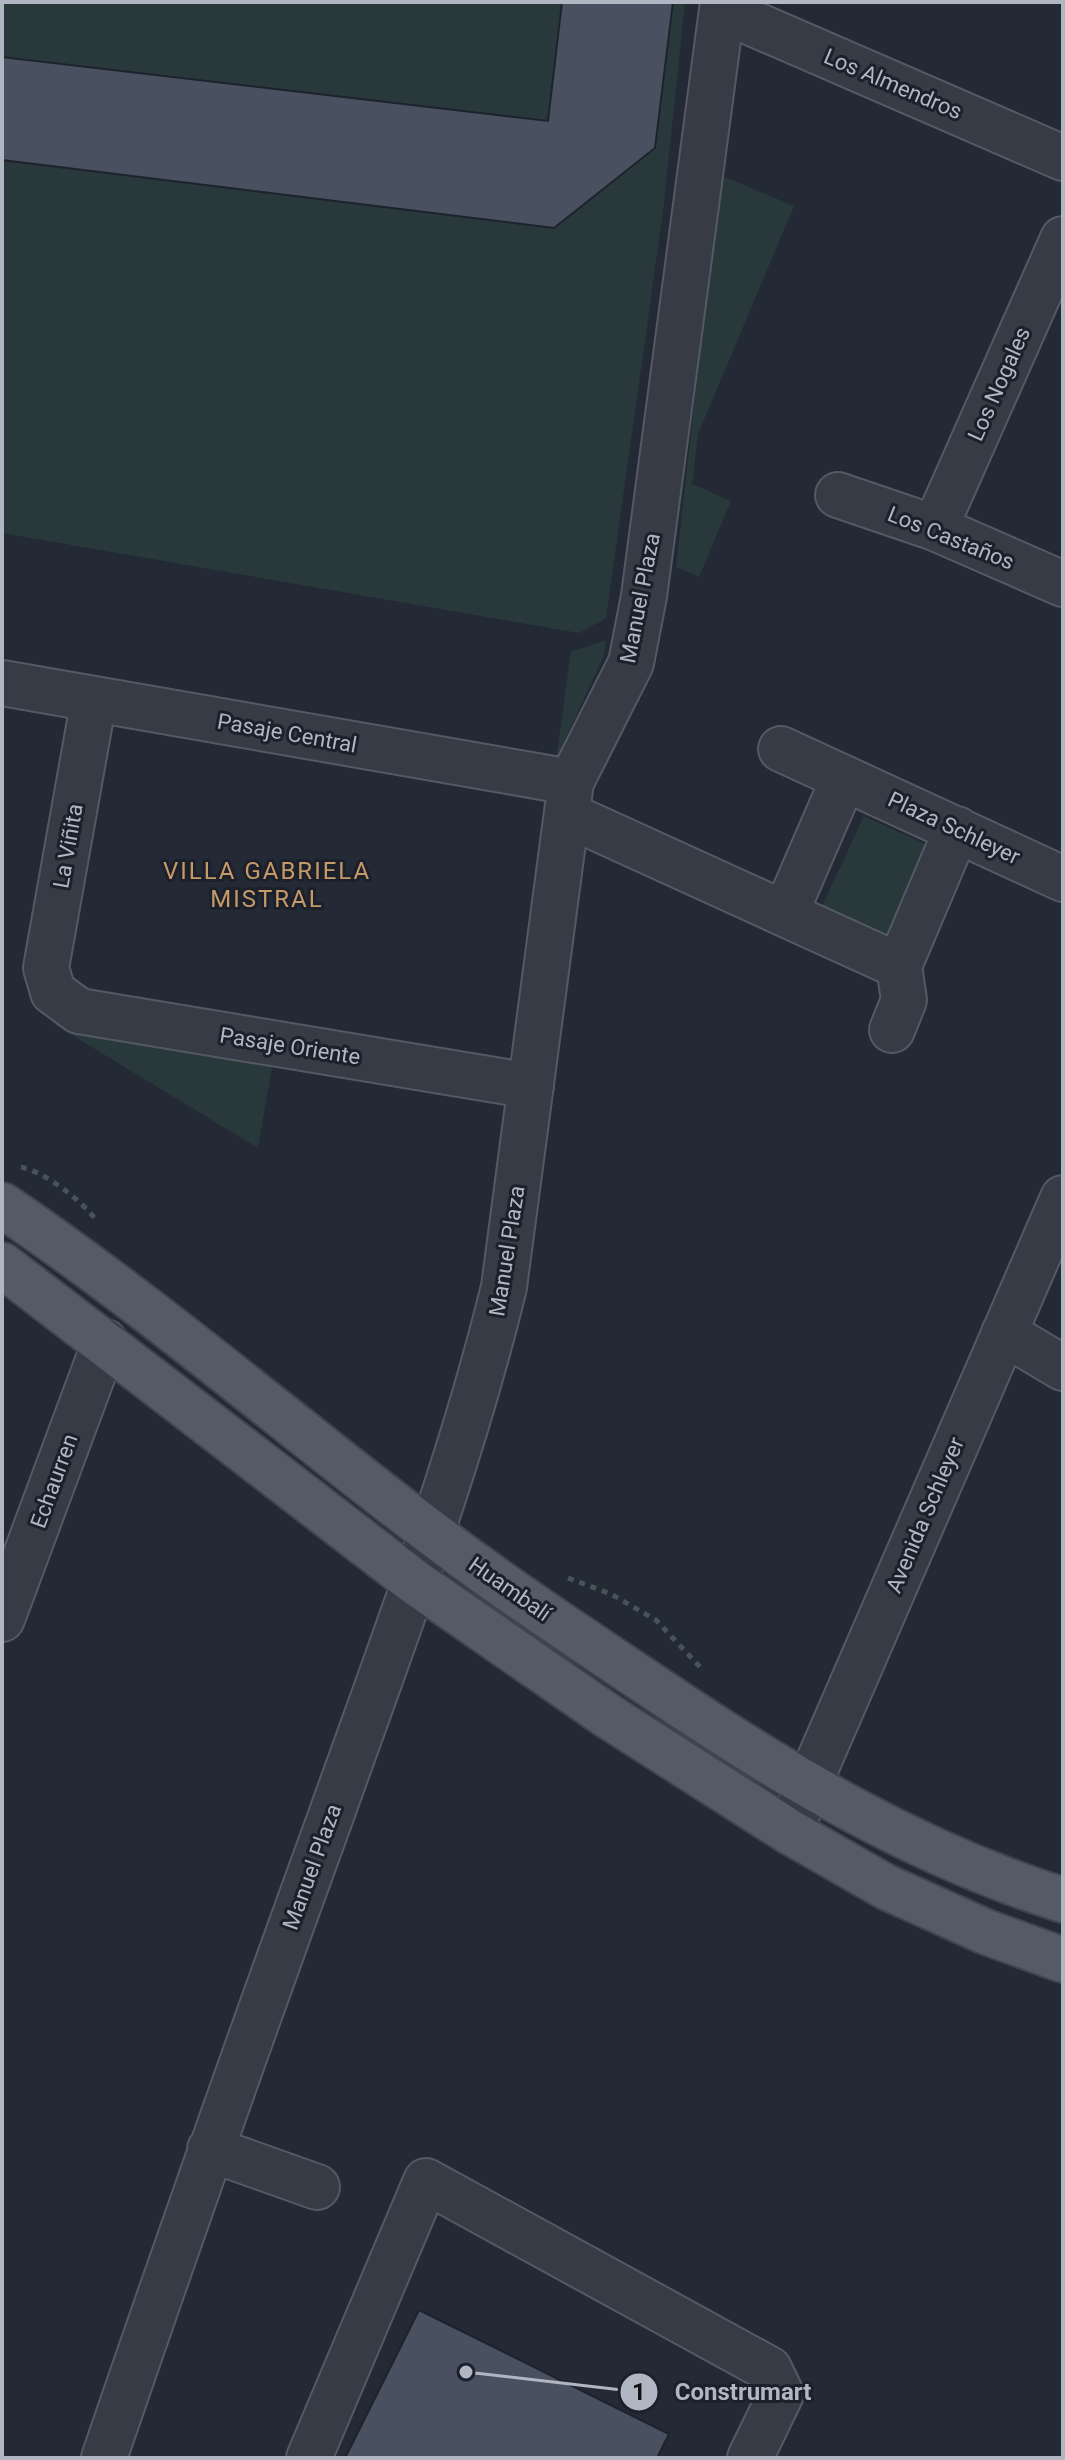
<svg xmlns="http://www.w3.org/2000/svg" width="1065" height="2460" viewBox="0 0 1065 2460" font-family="Roboto,sans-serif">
<rect width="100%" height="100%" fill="#232935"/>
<path fill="#29393b" d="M2,2H685L663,212L606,618L579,633L2,533Z
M720,175L794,206L698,434L692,484L731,501L699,577L676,567Z
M606,640L604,655L556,760L571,652Z
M864,816L933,848L886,950L817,917Z
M52,1023L273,1061L258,1148Z"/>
<path fill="#49505f" stroke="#1e222d" stroke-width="2" d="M562,2H673L655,148L554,228L2,160V57L548,121Z
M419,2310L669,2434L657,2458H345Z"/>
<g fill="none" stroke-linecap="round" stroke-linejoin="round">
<g stroke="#545964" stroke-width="48">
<path id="minor" d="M722,10L1063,158
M838,495L935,528L1063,584
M935,528L1063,239
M2,683L571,782
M94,699L46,968L53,992L79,1011L531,1086
M781,749L1063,879
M568,815L899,966
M785,914L844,778
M892,1030L904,1000L899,966L957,829
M1004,1333L1063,1368
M2,1619L105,1342
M790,1832L808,1786L1063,1198
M210,2149L317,2187
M104,2458C178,2242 254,2027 332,1813C394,1639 460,1467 504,1287L571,782L631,663L644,596L723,2
M309,2458L426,2181L769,2369L781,2394L750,2458"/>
</g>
<g stroke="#3f4450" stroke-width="48">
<path id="major" d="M2,1205C150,1305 287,1423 429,1531C504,1588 583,1640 661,1692C787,1777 917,1854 1063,1900
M2,1265L416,1583L608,1716L790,1832L886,1887L986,1932L1063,1960"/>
</g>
<path stroke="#465458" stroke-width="5" stroke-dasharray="6 6" stroke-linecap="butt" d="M21,1167C45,1172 81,1200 96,1220
M568,1578L611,1594L656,1620L700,1667"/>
<use href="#minor" stroke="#363b46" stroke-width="44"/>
<use href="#major" stroke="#545a66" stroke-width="44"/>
</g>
<g text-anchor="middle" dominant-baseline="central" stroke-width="6" stroke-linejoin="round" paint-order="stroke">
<g font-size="22" fill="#b1b6c3" stroke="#1c202b">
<text transform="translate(893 84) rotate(23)">Los Almendros</text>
<text transform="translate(999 384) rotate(-66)">Los Nogales</text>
<text transform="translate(951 538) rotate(22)">Los Castaños</text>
<text transform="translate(640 598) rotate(-79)">Manuel Plaza</text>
<text transform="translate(287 733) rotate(10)">Pasaje Central</text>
<text transform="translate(954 828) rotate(25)">Plaza Schleyer</text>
<text transform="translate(68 846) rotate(-80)">La Viñita</text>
<text transform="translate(290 1046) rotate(9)">Pasaje Oriente</text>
<text transform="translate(507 1251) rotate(-81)">Manuel Plaza</text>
<text transform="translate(54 1481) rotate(-70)">Echaurren</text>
<text transform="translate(925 1515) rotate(-67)">Avenida Schleyer</text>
<text transform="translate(510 1589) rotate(35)">Huambalí</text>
<text transform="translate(312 1867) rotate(-70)">Manuel Plaza</text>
</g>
<g font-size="24" letter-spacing="2" fill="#c69a68" stroke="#1c202b">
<text x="267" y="871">VILLA GABRIELA<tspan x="267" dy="28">MISTRAL</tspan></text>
</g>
</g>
<path fill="none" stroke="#b1b6c3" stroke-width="3" d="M466 2372L639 2392"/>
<g fill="#b1b6c3" stroke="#1c202b" stroke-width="3">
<circle cx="466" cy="2372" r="8"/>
<circle cx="639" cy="2392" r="20"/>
</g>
<g font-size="24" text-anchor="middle" font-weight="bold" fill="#111">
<text x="639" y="2400">1</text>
</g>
<g font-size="24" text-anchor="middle" font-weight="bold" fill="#b1b6c3" stroke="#1c202b" stroke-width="6" stroke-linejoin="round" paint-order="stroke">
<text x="743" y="2400">Construmart</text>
</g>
<rect width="1065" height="2460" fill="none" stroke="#b1b6c3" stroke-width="8"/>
</svg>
